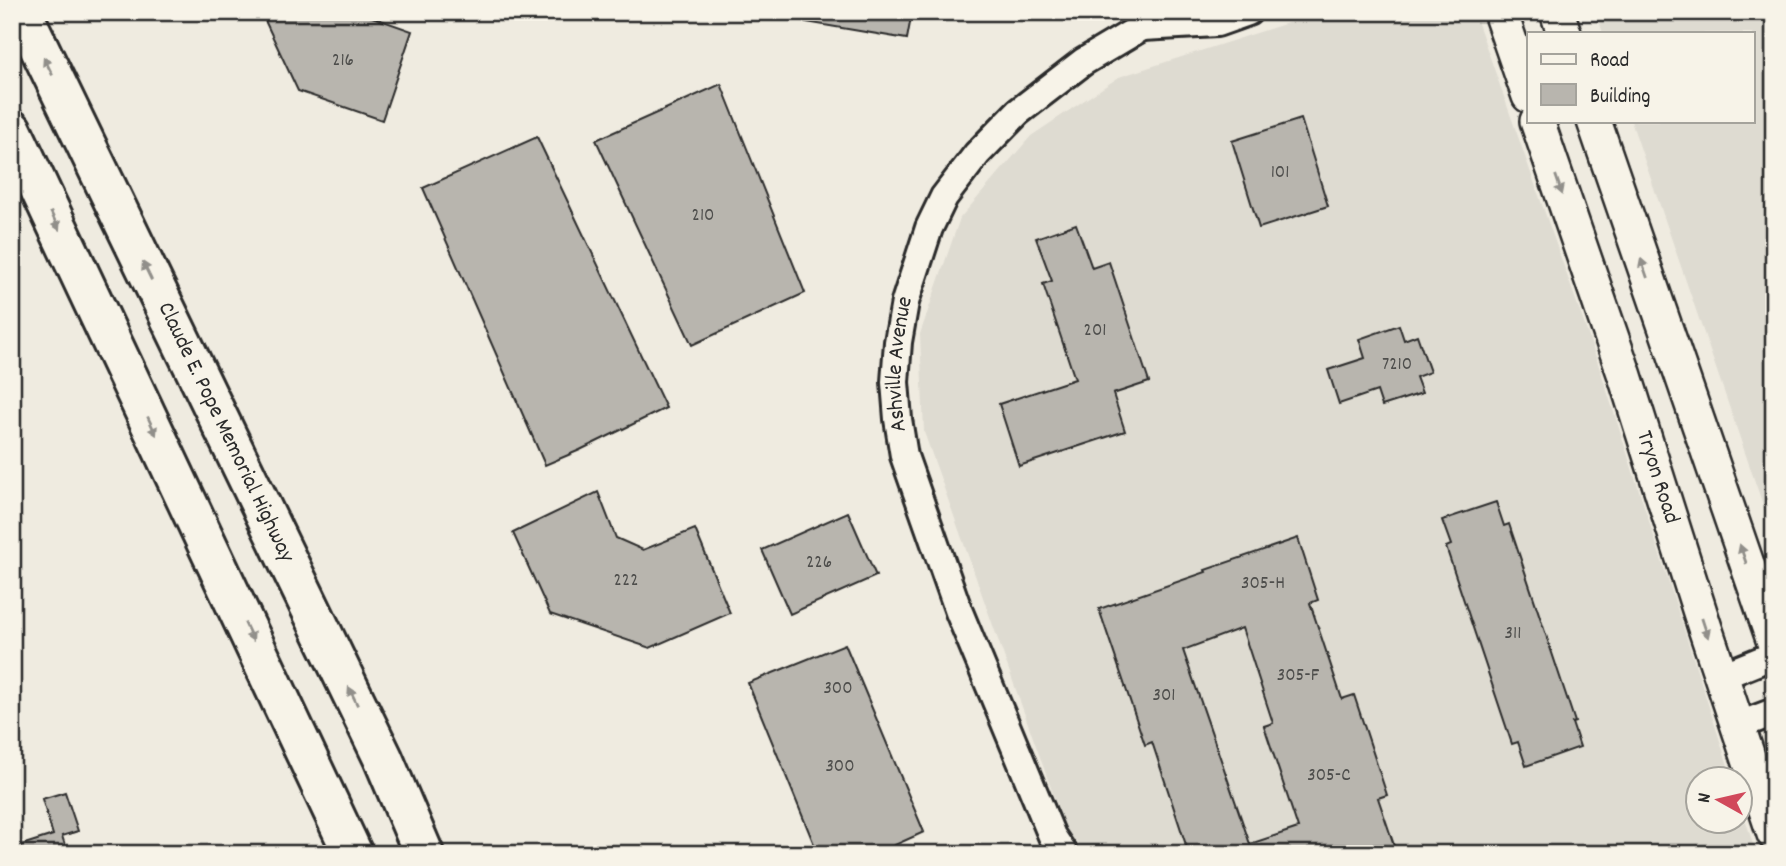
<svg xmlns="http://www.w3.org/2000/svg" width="1786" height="866" viewBox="0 0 1786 866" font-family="Dekko,sans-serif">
<rect width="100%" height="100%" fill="#efebe0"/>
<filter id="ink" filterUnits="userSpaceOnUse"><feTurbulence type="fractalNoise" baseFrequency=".0143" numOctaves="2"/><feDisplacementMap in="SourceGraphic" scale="14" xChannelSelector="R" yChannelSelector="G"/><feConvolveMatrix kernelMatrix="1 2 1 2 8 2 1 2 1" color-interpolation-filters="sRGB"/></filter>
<g filter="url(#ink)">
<path fill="#dedbd1" d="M1322,12H1474L1597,360L1732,778H1698V820H1740L1741,805L1756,854H1089L1067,833L924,432L920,334L960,218L1031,136L1119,77Z
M1596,12H1774V537L1631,121H1753V33H1603Z"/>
<path fill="#b8b5ae" stroke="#2b2b2b" stroke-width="2" fill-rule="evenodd" d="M261,12H364L366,15L412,31L382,120L298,91Z
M807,12H912L907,39L806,22Z
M721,84L805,293L692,345L596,140Z
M1301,119L1328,206L1259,228L1232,141Z
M537,137L666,408L580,450L545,465L423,188Z
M1076,224L1092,268L1109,262L1149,382L1113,394L1125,431L1019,466L999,404L1075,379L1043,284L1052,281L1036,238Z
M1399,325L1404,340L1417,335L1430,372L1416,377L1422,393L1382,406L1377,391L1339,404L1328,370L1365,358L1359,339Z
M598,492L616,538L643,550L695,529L730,613L650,648L550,614L513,533Z
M1496,502L1504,526L1509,524L1575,722L1572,723L1580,747L1526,766L1518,742L1512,744L1446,547L1451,545L1442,520Z
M848,512L876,576L790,614L762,550Z
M1298,538L1318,600L1310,603L1342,699L1354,695L1387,795L1378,798L1397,854H1189L1152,742L1145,745L1099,609L1206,572L1205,570ZM1242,628L1273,723L1264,726L1298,828L1250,844L1183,650Z
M845,644L924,832L875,854H818L748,683Z
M65,792L78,831L62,836L68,854H12V848L53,835L42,799Z"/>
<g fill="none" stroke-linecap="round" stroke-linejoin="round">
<g stroke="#2b2b2b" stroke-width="32">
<g id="minor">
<path d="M1142,27L1217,23L1248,12"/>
<path d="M1722,676L1774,655"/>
<path d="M1737,726L1774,712"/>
<path id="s1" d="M1064,854L1052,836L959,612L904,456L898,419L895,382L898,342L905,302L929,228L944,197L977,154L1018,112L1083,62L1142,27L1160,12"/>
</g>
</g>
<g stroke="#2b2b2b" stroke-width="38">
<g id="major">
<path d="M1500,12L1529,96"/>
<path d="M1557,12L1564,33"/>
<path id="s2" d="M1537,121L1625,376L1705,628L1774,834"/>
<path d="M1594,121L1774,642"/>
</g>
</g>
<g stroke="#2b2b2b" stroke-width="44">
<g id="highway">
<path id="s3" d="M22,12L383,758L424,854"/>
<path d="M12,130L353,854"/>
</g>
</g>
<use href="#minor" stroke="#f7f3e8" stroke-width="26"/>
<use href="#major" stroke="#f7f3e8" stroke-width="33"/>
<use href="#highway" stroke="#f7f3e8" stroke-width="38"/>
</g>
<defs><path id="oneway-solid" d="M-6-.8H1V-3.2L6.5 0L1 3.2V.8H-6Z" transform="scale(1.75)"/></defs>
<g fill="#918f8a">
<use href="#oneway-solid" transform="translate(48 66) rotate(-116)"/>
<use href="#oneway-solid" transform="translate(1559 185) rotate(71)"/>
<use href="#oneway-solid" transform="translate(55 221) rotate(65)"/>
<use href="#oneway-solid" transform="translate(1644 268) rotate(-109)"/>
<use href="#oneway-solid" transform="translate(147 271) rotate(-116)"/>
<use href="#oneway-solid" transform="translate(152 426) rotate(65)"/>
<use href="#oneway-solid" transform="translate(1743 554) rotate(-109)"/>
<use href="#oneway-solid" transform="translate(1705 628) rotate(72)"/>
<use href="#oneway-solid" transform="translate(249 632) rotate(65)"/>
<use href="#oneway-solid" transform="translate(353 696) rotate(-116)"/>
</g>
</g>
<g text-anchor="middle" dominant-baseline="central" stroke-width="7" stroke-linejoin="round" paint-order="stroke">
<g font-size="19" fill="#4e4e4c">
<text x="343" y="61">216</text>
<text x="1280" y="173">101</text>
<text x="703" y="216">210</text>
<text x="1095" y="331">201</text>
<text x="1397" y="365">7210</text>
<text x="819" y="563">226</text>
<text x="626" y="581">222</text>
<text x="1263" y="584">305-H</text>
<text x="1513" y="634">311</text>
<text x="1298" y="676">305-F</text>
<text x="838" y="689">300</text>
<text x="1164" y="696">301</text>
<text x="840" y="767">300</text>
<text x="1329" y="776">305-C</text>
</g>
<g font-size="23" fill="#2b2b2b" stroke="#f7f3e8">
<text stroke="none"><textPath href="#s1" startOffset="522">Ashville Avenue</textPath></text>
<text stroke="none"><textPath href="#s3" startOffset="467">Claude E. Pope Memorial Highway</textPath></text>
<text stroke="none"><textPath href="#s2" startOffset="376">Tryon Road</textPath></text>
</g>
</g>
<rect width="1786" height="866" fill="none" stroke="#f7f3e8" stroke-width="42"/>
<rect x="21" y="21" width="1744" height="824" fill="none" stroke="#2b2b2b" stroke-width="2.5" filter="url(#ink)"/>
<rect x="1527" y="32" width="228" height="91" fill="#f7f3e8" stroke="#a5a39c" stroke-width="2"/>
<rect x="1541" y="54" width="35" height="10" fill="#f7f3e8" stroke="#a5a39c" stroke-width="2"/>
<text x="1590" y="66" font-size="21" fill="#2b2b2b">Road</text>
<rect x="1541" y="84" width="35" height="21" fill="#b8b5ae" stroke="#a5a39c" stroke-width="2"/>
<text x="1590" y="102" font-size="21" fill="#2b2b2b">Building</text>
<g transform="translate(1719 800) rotate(278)"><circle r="33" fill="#f7f3e8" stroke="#a5a39c" stroke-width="2"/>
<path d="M0-5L12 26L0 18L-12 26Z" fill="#d1495b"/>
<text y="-10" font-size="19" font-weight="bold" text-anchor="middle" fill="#2b2b2b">N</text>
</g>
</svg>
